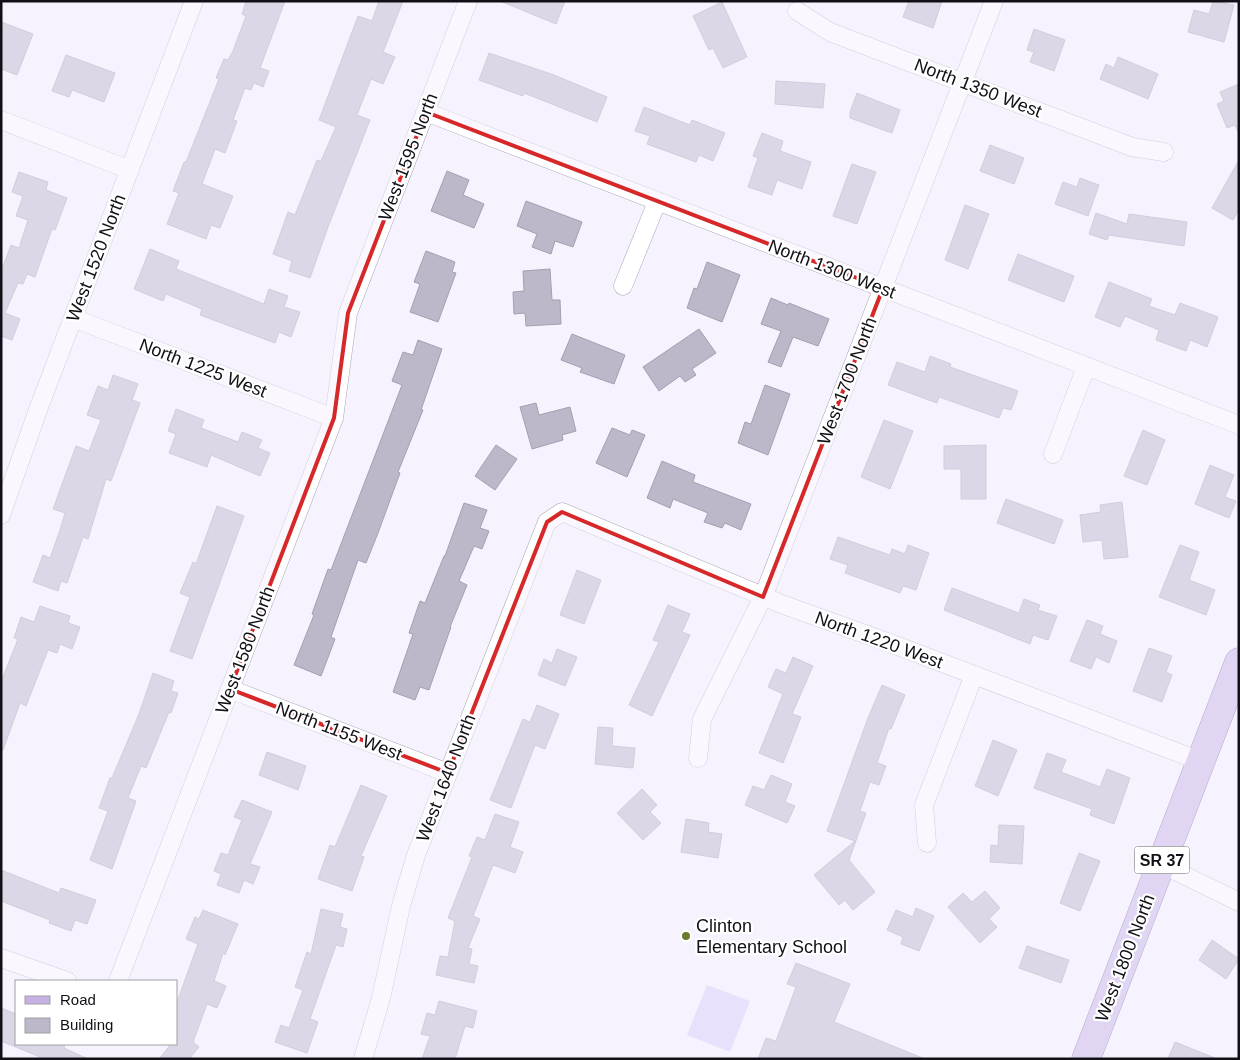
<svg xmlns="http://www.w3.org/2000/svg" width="1240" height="1060" viewBox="0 0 1240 1060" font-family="Arial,sans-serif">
<rect width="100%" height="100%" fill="#f6f2fe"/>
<path fill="#dacaf8" d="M707,985L750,1001L730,1052L687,1035Z"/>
<path fill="#bdb7ca" stroke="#a59fb2" d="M246,1H285L260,68L269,71L263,87L254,83L251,90L245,88L233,120L237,121L225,153L215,149L202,184L233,196L220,228L211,225L206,239L167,224L179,193L173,191L184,162H186L219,79L216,78L224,59L228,60L233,51L246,16L242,14Z
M379,1H403L383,52L395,57L383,84L371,79L357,115L370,120L328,227L310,278L289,271L292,261L273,254L288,212L295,215L317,160L321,161L336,127L319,120L358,16L372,21Z
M500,1H565L556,24Z
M909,1H942L933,28L903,17Z
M1213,1L1234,5L1224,42L1188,32L1194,10L1209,14Z
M722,2L747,57L723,68L713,48L709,50L693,16Z
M1,22L33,34L17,75L1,69Z
M1034,29L1065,40L1054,71L1030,62L1034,52L1027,50Z
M489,53L554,75L607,97L597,122L524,93L523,96L479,80Z
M66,55L115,73L104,102L72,90L69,97L52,91Z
M1118,57L1158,74L1148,99L1100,79L1106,64L1114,68Z
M776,81L825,84L823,108L775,104Z
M1239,84V134L1235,125L1227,128L1217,104L1224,101L1220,92Z
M857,93L900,110L892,133L850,118V112Z
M644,107L690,125L692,120L725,133L713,161L699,155L696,162L647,144L650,136L635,131Z
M762,133L783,141L780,151L811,162L802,189L777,180L772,195L748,187L758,158L753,156Z
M990,145L1024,158L1014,184L980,171Z
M1239,160V210L1233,220L1212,208Z
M852,164L876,172L857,224L833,216Z
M447,171L469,180L463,195L484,204L474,228L431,211Z
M19,172L48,182L46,190L67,198L55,230L52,229L35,277L27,274L23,284L18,283L5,313L20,319L12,340L1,336V272L11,245L19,248L28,220L16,216L23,196L12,192Z
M1080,178L1099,185L1088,216L1055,204L1063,182L1077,187Z
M526,201L582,222L573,247L555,241L551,254L532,247L537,234L517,226Z
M965,205L989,214L968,269L945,260Z
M1096,213L1127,224L1129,214L1187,222L1184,246L1109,235L1107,240L1089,234Z
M150,249L179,261L176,269L264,304L269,289L288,296L284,307L300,312L291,337L279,332L275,343L200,315L202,309L166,294L163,301L134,289Z
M426,251L455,262L452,272L456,273L438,322L410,312L420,284L414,282Z
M1018,254L1074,276L1064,302L1008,280Z
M707,262L740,275L722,322L687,308L694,288L697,289Z
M550,269L552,300H560L561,324L526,326L525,313L514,314L513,292L524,291L523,271Z
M1109,282L1152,299L1149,306L1175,315L1180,303L1218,317L1207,347L1190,340L1186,351L1156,340L1159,330L1125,316L1120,327L1095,317Z
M771,298L788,305L789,303L829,319L818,346L793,337L781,367L768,362L781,331L761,324Z
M699,329L716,353L692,369L696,375L685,382L680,376L659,391L643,367Z
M572,334L625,355L614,384L580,372L582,368L561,360Z
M418,340L442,349L421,410H423L398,472L400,473L378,533L366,563L358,560L331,637L335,639L321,676L294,665L314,615L312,614L328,569L331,570L402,385L392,381L403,352L413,355Z
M930,356L951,364L950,367L1018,391L1011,410L1003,408L999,418L939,397L937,403L888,385L897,362L925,372Z
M113,375L138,384L132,400L140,403L111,481L106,479L88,539L83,537L67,583L61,581L58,591L33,582L43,555L50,558L60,530L65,513L53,509L76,446L89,451L101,420L87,415L98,386L108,390Z
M765,385L790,394L768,455L738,443L745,422L751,424Z
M536,403L539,415L570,407L576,431L562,435L563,440L532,449L520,407Z
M176,409L204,420L201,428L238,442L242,432L262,440L258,448L270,453L260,476L211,455L207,467L169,453L176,434L168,431Z
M884,420L913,431L890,489L861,477Z
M612,428L630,435L632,430L645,435L627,477L596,463Z
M1143,430L1165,440L1147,485L1124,476Z
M496,445L517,459L495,490L475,476Z
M986,445V499H961V469H944V446Z
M662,461L695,475L693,482L751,504L741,530L725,523L722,528L704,522L708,513L673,499L670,508L647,498Z
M1210,465L1234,475L1225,497L1236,501L1229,518L1195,504Z
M1006,499L1063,520L1054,544L997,523Z
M1122,502L1128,557L1104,559L1102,540L1083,542L1080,515L1101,512L1100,505Z
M464,503L487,510L480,528L489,531L482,549L474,546L459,581L467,585L450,627H451L429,690L420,687L415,700L393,692L413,634L409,633L420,601L425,603L444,556H445Z
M217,506L244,516L192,659L170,651L190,597L180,593L193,562L196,564Z
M838,537L890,555L892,549L905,554L908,545L929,553L916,590L903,586L900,593L845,573L848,565L830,559Z
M1180,545L1199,552L1189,580L1215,590L1206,615L1159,597Z
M577,570L601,580L584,624L560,615Z
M952,588L1019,613L1024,599L1040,605L1038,610L1057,616L1048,640L1033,635L1030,644L944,610Z
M668,605L690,614L682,632L690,635L652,716L629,705L659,642L653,640Z
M40,606L70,616L68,623L80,627L72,649L60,644L57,653L48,650L26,706L20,703L3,750H1V682L18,639L14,638L21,617L34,622Z
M1087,620L1103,626L1100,634L1117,641L1109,663L1096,657L1091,669L1070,661Z
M1149,648L1172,656L1166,672L1172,675L1162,702L1133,691Z
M557,649L577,657L565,686L538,675L544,659L552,663Z
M793,657L813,666L792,714L801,717L783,763L759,753L783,694L768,687L776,669L786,673Z
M153,673L174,681L171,691L178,693L171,713L169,712L146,768L141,766L128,798L136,801L112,869L90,860L108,811L99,808L110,778H112L139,714Z
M882,685L905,695L891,729L889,728L877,763L886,766L879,785L870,782L860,811L866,813L849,860L875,892L853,910L845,900L839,905L814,875L855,841L827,831L868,718Z
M537,705L559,714L545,749L535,745L511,808L490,800L523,719L530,722Z
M598,727L613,728L612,746L635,748L633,768L595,764Z
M993,740L1017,750L998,796L975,786Z
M267,752L306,766L298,790L259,775Z
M1047,753L1066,760L1061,772L1100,787L1107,769L1130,778L1114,824L1090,815L1092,809L1034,788Z
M771,775L792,784L785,802L795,806L787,823L745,805L753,786L764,790Z
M361,785L387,796L361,856L364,857L352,891L318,879L330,845L335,847Z
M642,789L657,805L650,812L661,823L643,840L617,813Z
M242,800L272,812L250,864L260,867L253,884L244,880L239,893L217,885L221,874L214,871L221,853L228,855L242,820L234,817Z
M495,814L519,822L510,847L523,852L515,873L493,865L473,916L480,919L468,948L472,949L469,964L478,966L474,983L436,975L440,956L448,957L455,921L448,918L472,857L469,856L477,837L485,840Z
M686,819L709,823L708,832L722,834L718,858L681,852Z
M999,825L1024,826L1022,864L990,862L991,845L998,846Z
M1079,853L1100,861L1080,911L1060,903Z
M1,870L59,893L61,888L96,900L87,924L75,920L71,931L49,923L50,920L1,901Z
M985,891L1000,908L989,919L997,927L980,943L948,907L963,893L972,902Z
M916,908L934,916L919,951L901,944L903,937L887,930L896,910L913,917Z
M321,909L343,914L340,927L347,929L343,947L336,945L310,1019L318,1022L307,1053L275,1042L281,1025L289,1028L303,990L295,987L307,952L311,954Z
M203,910L238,924L225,955L223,953L214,981L226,986L217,1008L207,1004L193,1042L199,1047L189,1059H159L171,1044H176V1005L198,944L186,939L195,917L199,919Z
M1212,940L1239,959L1226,979L1199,960Z
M1027,946L1069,960L1061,983L1019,968Z
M796,963L850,984L834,1022L925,1059H758L766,1038L776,1041L796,987L787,984Z
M439,1001L477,1011L473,1028L465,1026L455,1059H422L430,1036L421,1034L427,1013L435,1015Z
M1,1008L16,1014V1044H65L64,1048L88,1059H45L1,1041Z
M1175,1042L1215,1058V1059H1168Z"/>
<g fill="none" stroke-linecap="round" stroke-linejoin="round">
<g stroke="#a9a3b6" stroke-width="19">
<path id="minor" d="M797,11L830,32L1132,147L1164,152
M426,112L1239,425
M1,120L130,170
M623,286L657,202
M73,318L334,418
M1053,454L1086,367
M1,515L39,407L194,1
M230,689L448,773
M698,758L702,719L763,597L994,1
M927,843L924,805L974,675
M1161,864L1239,902
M1,958L67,981
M118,981L334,418L348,313L468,1
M363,1059L381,998L401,906L416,855L547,522L562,512L784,605L890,643L1200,761"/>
</g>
<g stroke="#6e5792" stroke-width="29">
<path id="primary" d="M1086,1059L1239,662"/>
</g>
<use href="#minor" stroke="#fff" stroke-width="18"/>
<use href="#primary" stroke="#c6b1e5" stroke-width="28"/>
</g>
<path d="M0 0H1240V1060H0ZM426,112L883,288L763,597L562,512L547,522L448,773L230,689L334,418L348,313Z" fill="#f6f2fe" fill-opacity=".55" fill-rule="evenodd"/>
<path fill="none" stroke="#d62828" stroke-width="4" stroke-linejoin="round" d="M426,112L883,288L763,597L562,512L547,522L448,773L230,689L334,418L348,313Z"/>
<circle fill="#697c2c" stroke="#fff" stroke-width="2" cx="686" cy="936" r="5"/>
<g text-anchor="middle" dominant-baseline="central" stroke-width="4.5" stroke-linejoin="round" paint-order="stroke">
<rect fill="#fff" stroke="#59585c" stroke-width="1" x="1134.5" y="846.5" width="55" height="27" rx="4"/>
<g font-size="16" font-weight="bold" fill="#121016">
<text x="1162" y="860">SR 37</text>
</g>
<g font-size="18" fill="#121016" stroke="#fff">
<text transform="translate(978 88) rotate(21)">North 1350 West</text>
<text transform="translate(408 157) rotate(-69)">West 1595 North</text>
<text transform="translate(96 258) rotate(-69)">West 1520 North</text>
<text transform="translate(832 269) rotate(21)">North 1300 West</text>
<text transform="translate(203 368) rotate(21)">North 1225 West</text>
<text transform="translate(847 381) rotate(-69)">West 1700 North</text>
<text transform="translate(879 640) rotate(20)">North 1220 West</text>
<text transform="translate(245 650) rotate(-69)">West 1580 North</text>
<text transform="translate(339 731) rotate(21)">North 1155 West</text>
<text transform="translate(446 778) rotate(-69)">West 1640 North</text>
<text transform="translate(1125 958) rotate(-69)">West 1800 North</text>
</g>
<g font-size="18" fill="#121016" stroke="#fff" text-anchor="start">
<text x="696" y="926">Clinton<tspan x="696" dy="21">Elementary School</tspan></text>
</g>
</g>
<rect width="1240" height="1060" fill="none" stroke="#121016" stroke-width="5"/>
<rect x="15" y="980" width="162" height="65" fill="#ffffff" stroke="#a09fa2"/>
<rect x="25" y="996" width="25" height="8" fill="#c6b1e5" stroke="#a09fa2"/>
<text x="60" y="1005" font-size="15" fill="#121016">Road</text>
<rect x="25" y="1018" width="25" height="15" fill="#bdb7ca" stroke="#a09fa2"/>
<text x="60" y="1030" font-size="15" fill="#121016">Building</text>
</svg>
